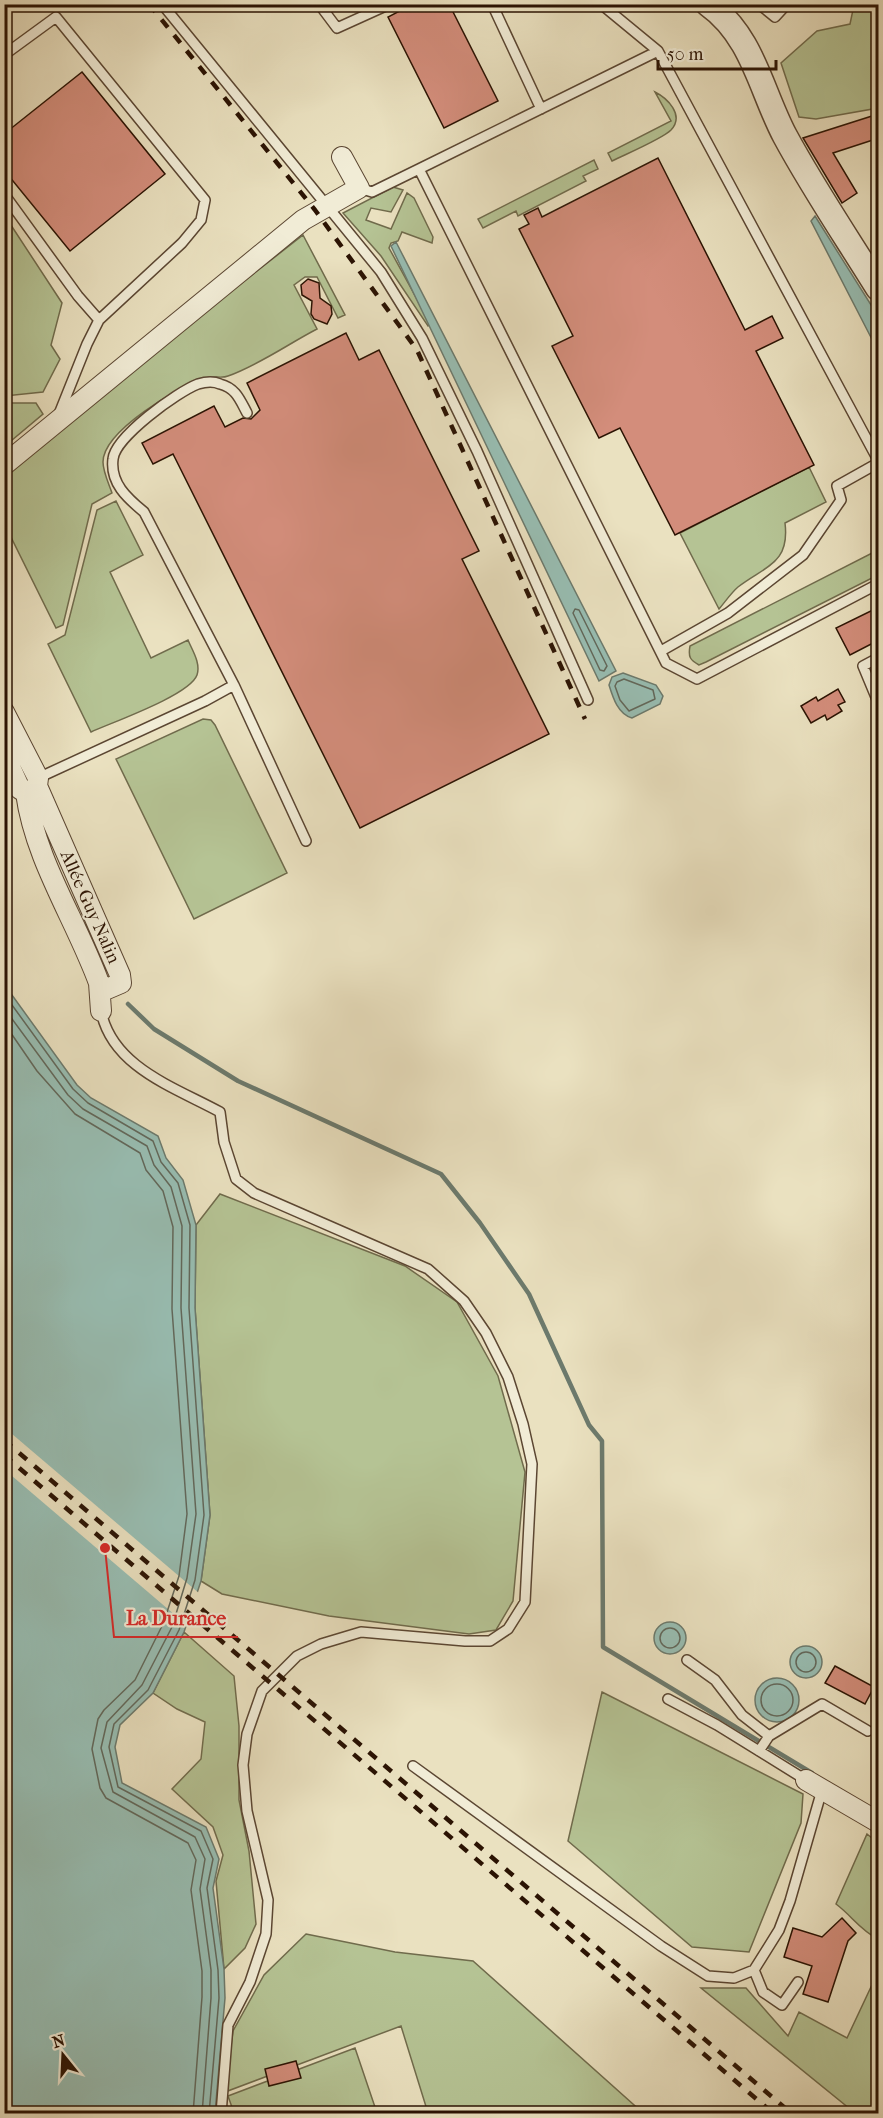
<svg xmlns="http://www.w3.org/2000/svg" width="883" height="2118" viewBox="0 0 883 2118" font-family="'IM FELL French Canon',serif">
<rect width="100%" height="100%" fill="#eae1c0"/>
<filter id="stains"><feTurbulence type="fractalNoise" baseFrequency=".00333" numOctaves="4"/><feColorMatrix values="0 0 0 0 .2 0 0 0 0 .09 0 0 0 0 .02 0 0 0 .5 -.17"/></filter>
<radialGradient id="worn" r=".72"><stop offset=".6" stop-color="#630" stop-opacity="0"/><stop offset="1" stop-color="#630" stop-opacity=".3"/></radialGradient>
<path fill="#b5c394" stroke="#706b4c" stroke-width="1.5" d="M854,5H878V108L816,119L799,117L781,63L817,31L850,24Z
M655,92C667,98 685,115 671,130C662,139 626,154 612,161L608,153L671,121Z
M594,160L598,169L583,176L586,181L518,216L516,211L483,228L478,219Z
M393,187L403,190L391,212L371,208L366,220L391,229L407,193L414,198L433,237L432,243L402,232L398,241L391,243L389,248L430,323L428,326L381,256L343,213Z
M5,216L62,303L51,345L60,359L43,392L5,396Z
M303,235L345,315L338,318L317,277H305L294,285L317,329C288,344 259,365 228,376C221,379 213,375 206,378C179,386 103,431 103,462C103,472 109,484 112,493L92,504L63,625L56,628L5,525V477L216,303Z
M5,403H36L43,414L5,446Z
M809,467L826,502L785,523C790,564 765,566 738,587C731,593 725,602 719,609L680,533Z
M116,501L143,555L110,572L151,658L188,640C192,650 201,663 197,675C190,695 113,722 91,732L48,644L65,635L97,510Z
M878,550V575L706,662L699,665C690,660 688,657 690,646Z
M203,719L211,720L215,725L287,873L194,919L116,759Z
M220,1194L405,1266L457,1302L498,1376L525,1472L513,1601L496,1630L469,1634L329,1616L222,1594L201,1581L210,1515L195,1308L196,1225Z
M184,1632L234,1676L239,1726V1800L249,1851L256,1924L245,1948L224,1969L216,1881L223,1855L213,1827L172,1789L201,1759L205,1722L177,1709L153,1693Z
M602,1692L803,1794L801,1823L749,1952L692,1947L568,1841Z
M867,1834L878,1843V1939C860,1930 852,1916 836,1904Z
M306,1934L395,1952L473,1961L643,2113H428L401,2026L225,2092L233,2031L264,1975Z
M878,1972V2113H855L701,1988H746L788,2036L799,2012L847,2038Z
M355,2048L377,2113H234L228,2096Z"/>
<path fill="#98beb3" stroke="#6c7a6d" stroke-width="1.5" d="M815,216L878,316V351L811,221Z
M396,242L616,671L599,681L391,246Z
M623,673L656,685L663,696L660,704L632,718C618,714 613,698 609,685L612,677Z
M4,984L77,1085L91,1098L158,1136L166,1158L183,1180L196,1225L195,1308L210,1515L201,1581L184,1632L153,1693L120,1725L115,1747L122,1783L206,1827L219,1859L213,1888L224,1969L225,1998L215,2113H5Z
M654 1638a16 16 0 1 1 32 0a16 16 0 1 1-32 0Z
M790 1662a16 16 0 1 1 32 0a16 16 0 1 1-32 0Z
M755 1700a22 22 0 1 1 44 0a22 22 0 1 1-44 0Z"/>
<path fill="#eae1c0" d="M5,1428L200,1594L189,1627L5,1470Z"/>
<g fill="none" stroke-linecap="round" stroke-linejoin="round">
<path stroke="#62685b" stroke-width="1.5" d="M575,609L579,610L607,666L604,671L600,670L573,613Z
M624,679L653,690L655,699L629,711L620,700L615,686L617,682Z
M4,994L73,1089L88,1103L153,1141L161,1162L178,1183L190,1225L189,1308L204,1515L195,1580L179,1630L148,1690L114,1724L109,1747L118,1787L201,1831L213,1859L207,1888L218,1970L219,1998L209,2114
M4,1008L68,1095L83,1109L147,1146L154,1165L171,1187L182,1226L181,1308L196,1514L187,1578L172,1627L142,1685L107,1722L101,1748L113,1792L195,1837L205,1859L200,1889L211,1970V1998L202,2114
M4,1023L37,1071L75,1114L140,1153L146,1170L163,1191L173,1227L172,1309L187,1514L179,1576L163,1624L135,1680L104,1710L98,1719L92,1749L100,1788L106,1798L188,1843L196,1860L191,1890L202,1971V1997L193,2114
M660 1638a10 10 0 1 1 20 0a10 10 0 1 1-20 0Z
M796 1662a10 10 0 1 1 20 0a10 10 0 1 1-20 0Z
M761 1700a16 16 0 1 1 32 0a16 16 0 1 1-32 0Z"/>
<path stroke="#6c7a6d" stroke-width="4.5" d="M128,1004L154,1029L238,1081L441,1174L480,1223L529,1294L589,1425L602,1441L603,1647L812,1773"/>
</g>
<path fill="#d38d7b" stroke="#2b1303" stroke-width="1.5" d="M413,4H449L498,101L444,128L388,17Z
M82,72L165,174L70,251L4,170V134Z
M872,116L879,138L833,153L857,193L842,203L803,138Z
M658,158L745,330L772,316L783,338L756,351L814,465L675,535L620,428L599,438L552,346L573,336L519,229L529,224L524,215L538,208L542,217Z
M308,279L319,283L320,298L331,306L332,314L327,324L314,319L311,314L312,301L302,295L301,285Z
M346,333L359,360L379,350L479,551L462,559L549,734L360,828L173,454L153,464L142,443L214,406L225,427L243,418L251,419L260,410L247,383Z
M879,607V640L850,655L836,628Z
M838,689L845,702L838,705L842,711L827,720L825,715L811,723L801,706L816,697L818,701Z
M835,1666L874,1687L865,1704L825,1683Z
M842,1918L856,1933L848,1941L828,2002L803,1994L812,1966L784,1957L793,1928L822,1937Z
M296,2061L301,2078L269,2086L265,2069Z"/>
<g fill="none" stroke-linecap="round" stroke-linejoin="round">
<g stroke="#5b4632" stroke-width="12">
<path id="service" d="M162,4L381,272L422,338L477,451L588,700
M319,4L337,28L390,4
M492,4L541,109
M601,4L658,51
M759,4L775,17L787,4
M4,55L56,17L205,200L201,220L182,243L99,320L87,344L59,414
M419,169L658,51L878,460
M359,188L372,192L419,169L666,663L697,679L878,584
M4,194L78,296L99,320
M661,651L728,613L803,555L841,500L837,486L878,463
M878,658L863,666L878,702
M234,685L306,841
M38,778L205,701L234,685L144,512C127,498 110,483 113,459C115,437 177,392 198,384C205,382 213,381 220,384C236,388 240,400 247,413
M101,1011C112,1067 174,1087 220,1112L224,1142L236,1179L254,1193L428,1269L464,1301L486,1333L508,1377L523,1424L532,1464L525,1602L508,1629L490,1641H465L361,1632L321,1644L297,1656L262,1691L247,1734L243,1765L247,1811L268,1900L266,1934L250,1982L228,2025L221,2114
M687,1660L715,1680L742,1715L769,1736
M668,1699L717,1725L806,1780
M759,1751L769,1736L822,1704L868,1731
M413,1766L661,1946L708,1976L734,1978L754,1970L779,1930L790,1901L822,1790
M754,1970L763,1992L782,2005L798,1982"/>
</g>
<g stroke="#5b4632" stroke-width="22">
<path id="minor" d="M4,465L303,220L359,188L342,157
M4,712L38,778L37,786L32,792L26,793L20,789L4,754
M26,793C35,860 76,920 99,983L107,989L121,983L120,975L37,786
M99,983L101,1011
M806,1780L878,1822"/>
</g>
<g stroke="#5b4632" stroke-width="27">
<path id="tertiary" d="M708,4C753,36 761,91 785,136C813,188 847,238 878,288"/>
</g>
<use href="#service" stroke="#f1ecd6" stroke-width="9"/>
<use href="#minor" stroke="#f1ecd6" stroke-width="20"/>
<use href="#tertiary" stroke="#f1ecd6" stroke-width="24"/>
<path stroke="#2b1303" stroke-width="4.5" stroke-dasharray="10 10" stroke-linecap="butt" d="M149,4L315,210L417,350L585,719
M4,1440L792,2114
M4,1455L774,2114"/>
</g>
<g text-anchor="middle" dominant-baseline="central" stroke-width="4.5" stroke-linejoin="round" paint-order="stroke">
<g font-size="18" fill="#2b1303" stroke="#f1ecd6">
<text transform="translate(90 907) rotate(66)">Allée Guy Nalin</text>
</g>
</g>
<path fill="none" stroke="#d62828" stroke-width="2" d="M105 1548L114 1637H238"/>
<circle fill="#d62828" stroke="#f1ecd6" stroke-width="2" cx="105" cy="1548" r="6"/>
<g font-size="20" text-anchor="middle" font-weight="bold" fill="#d62828" stroke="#f1ecd6" stroke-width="4.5" stroke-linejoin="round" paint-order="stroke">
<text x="176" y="1625">La Durance</text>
</g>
<rect width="883" height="2118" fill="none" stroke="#eae1c0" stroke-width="24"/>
<rect x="6" y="6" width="871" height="2106" fill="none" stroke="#2b1303" stroke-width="3"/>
<rect x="12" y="12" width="859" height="2094" fill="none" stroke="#2b1303" stroke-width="1.5"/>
<g transform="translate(63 2055) rotate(342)" stroke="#f1ecd6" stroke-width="4.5" paint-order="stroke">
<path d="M0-4.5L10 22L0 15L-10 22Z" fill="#2b1303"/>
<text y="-9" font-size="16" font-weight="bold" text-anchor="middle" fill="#2b1303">N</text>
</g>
<path d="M658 60v9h118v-9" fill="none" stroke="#2b1303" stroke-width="3"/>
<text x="667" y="60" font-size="18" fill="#2b1303" stroke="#f1ecd6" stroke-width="4.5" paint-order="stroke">50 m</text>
<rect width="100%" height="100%" filter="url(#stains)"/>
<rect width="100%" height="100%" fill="url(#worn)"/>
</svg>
